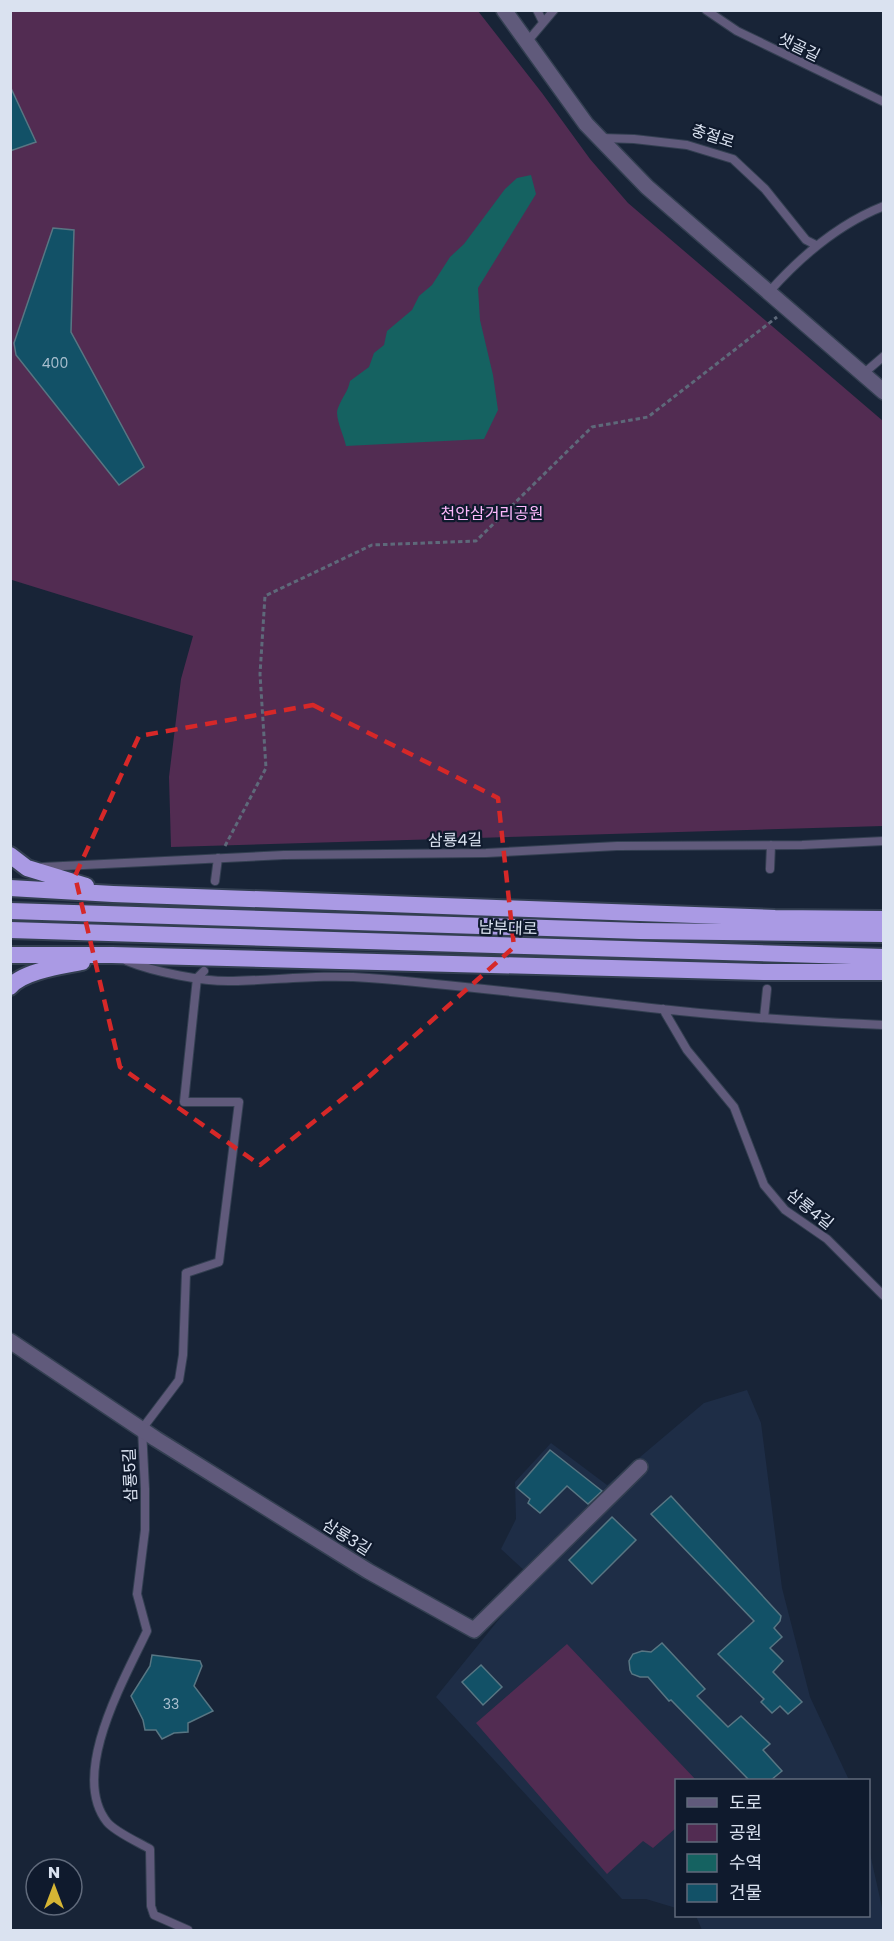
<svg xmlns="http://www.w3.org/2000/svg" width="894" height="1941" viewBox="0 0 894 1941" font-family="Poppins,'Noto Sans KR',sans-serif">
<rect width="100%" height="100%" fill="#182437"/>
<path fill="#1e2d46" d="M747,1390L761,1423L782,1588L810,1697L849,1780H676V1908L646,1899H622L436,1697L504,1613L526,1572L501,1549L516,1519L515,1482L551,1443L607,1485L704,1403Z
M869,1849L883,1912V1930H702L696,1916H868Z"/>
<path fill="#522c52" d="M10,11H478L542,93L590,159L628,203L883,421V826L171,847L169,777L181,679L193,636L12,580L11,572Z
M567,1644L696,1780H676V1828L653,1848L643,1841L607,1874L476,1723Z"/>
<path fill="#156261" d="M531,175L536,194L478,288L480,320L493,375L498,410L484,439L346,446C344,436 334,416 338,408C342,397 348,392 350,381L369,367L374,353L384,345L387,331L412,310L419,296L432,285L450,257L464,244L505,189L517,178Z"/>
<path fill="#125167" stroke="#587683" stroke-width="1.5" d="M10,86L36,142L10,151Z
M53,228L74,230L71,332L144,467L119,485L16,355L14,343Z
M550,1450L602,1491L588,1504L567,1486L540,1513L528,1503L530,1499L517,1488Z
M671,1496L781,1616L780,1621L774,1628L782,1637L770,1648L783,1661L773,1672L802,1702L788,1714L780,1706L772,1713L761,1702L764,1699L718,1654L754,1621L651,1514Z
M612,1517L636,1540L592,1584L569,1560Z
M662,1643L705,1689L697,1696L728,1727L741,1716L770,1744L763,1750L782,1771L771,1780H749L671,1700L669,1701L648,1677H640L632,1674L630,1670L629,1661L633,1654L642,1651L651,1652Z
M152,1655L200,1661L202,1666L194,1686L213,1711L188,1723V1732L174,1733L162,1739L156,1730H145L143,1720L131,1696L150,1666Z
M481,1665L502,1687L483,1705L462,1682Z"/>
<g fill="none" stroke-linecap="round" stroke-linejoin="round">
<g stroke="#333f51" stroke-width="10">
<path id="service" d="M537,10L543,22
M706,10L737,31L884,102
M527,42L554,10
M601,138L634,139L687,145L733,159L765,189L806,240L816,245
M769,292C801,256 838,224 884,206
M863,374L884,356
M43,867L284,855L486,853L617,846L802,845L884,841
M770,869L771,845
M215,881L218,858
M127,961C154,972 204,982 233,981C279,980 324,974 369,978C473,986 576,1000 680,1011C748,1018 816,1022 884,1025
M663,1009L687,1050L734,1107L764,1185L785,1210L827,1239L884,1296
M764,1018L767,989
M188,1930L154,1915L151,1906L150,1849C138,1842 115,1832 107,1822C69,1774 125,1678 147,1631L137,1594L145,1530V1489L142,1429L179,1380L183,1355L186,1273L219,1262L239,1102H184L197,978L204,971"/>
</g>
<g stroke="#333f51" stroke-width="18">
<path id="minor" d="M10,1341L156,1439L368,1571L474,1630L640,1467"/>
</g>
<g stroke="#333f51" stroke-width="18">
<path id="tertiary" d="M504,10L586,124L647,187L884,392"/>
</g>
<g stroke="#333f51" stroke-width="20">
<path id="trunk" d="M10,855L27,868L86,886
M10,888L113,894L775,918L884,919
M10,911L640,931L884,934
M10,930L884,957
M10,955H112L763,972H884
M10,987C23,971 62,966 82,962"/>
</g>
<path stroke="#5e697a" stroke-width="3" stroke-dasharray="4.5 3" stroke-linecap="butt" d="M225,846L266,768L260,674L265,596L372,545L476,541L592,427L648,417L777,317"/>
<use href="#service" stroke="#605a7b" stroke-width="8"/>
<use href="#minor" stroke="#605a7b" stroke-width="15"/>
<use href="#tertiary" stroke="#605a7b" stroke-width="15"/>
<use href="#trunk" stroke="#aa9ae4" stroke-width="16"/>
</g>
<path fill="none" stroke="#d62828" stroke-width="4.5" stroke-dasharray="12 8" stroke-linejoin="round" d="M313,705L498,798L514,947L363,1082L260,1165L120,1067L75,876L139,736Z"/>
<g text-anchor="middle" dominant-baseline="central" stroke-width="4.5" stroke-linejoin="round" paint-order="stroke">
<g font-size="14" fill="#a8bece">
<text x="55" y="363">400</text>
<text x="171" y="1704">33</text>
</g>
<g font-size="16" fill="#dae2f0" stroke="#0f1a2d">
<text transform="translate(799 47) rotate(26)">샛골길</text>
<text transform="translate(713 136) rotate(18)">충절로</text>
<text transform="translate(455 840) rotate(-1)">삼룡4길</text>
<text transform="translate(508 928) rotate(2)">남부대로</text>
<text transform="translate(810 1209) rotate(39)">삼룡4길</text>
<text transform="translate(130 1475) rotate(-92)">삼룡5길</text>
<text transform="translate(347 1537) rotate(32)">삼룡3길</text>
</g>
<g font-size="16" fill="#feb9fd" stroke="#0f1a2d">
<text x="492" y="513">천안삼거리공원</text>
</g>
</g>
<rect width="894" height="1941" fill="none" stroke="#dae2f0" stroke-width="24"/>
<rect x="675" y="1779" width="195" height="138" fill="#0f1a2d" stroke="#606a7b" stroke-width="1.5"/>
<rect x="687" y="1798" width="30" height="9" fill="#605a7b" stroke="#606a7b" stroke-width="1.5"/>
<text x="729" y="1809" font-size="18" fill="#dae2f0">도로</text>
<rect x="687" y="1824" width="30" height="18" fill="#522c52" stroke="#606a7b" stroke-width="1.5"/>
<text x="729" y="1839" font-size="18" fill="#dae2f0">공원</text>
<rect x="687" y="1854" width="30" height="18" fill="#156261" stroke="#606a7b" stroke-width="1.5"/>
<text x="729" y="1869" font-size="18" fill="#dae2f0">수역</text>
<rect x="687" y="1884" width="30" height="18" fill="#125167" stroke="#606a7b" stroke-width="1.5"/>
<text x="729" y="1899" font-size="18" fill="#dae2f0">건물</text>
<g transform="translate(54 1887)"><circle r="28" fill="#0f1a2d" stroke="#606a7b" stroke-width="1.5"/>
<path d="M0-4.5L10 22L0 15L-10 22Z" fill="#d6b534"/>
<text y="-9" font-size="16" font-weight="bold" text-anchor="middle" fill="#dae2f0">N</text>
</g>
</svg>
